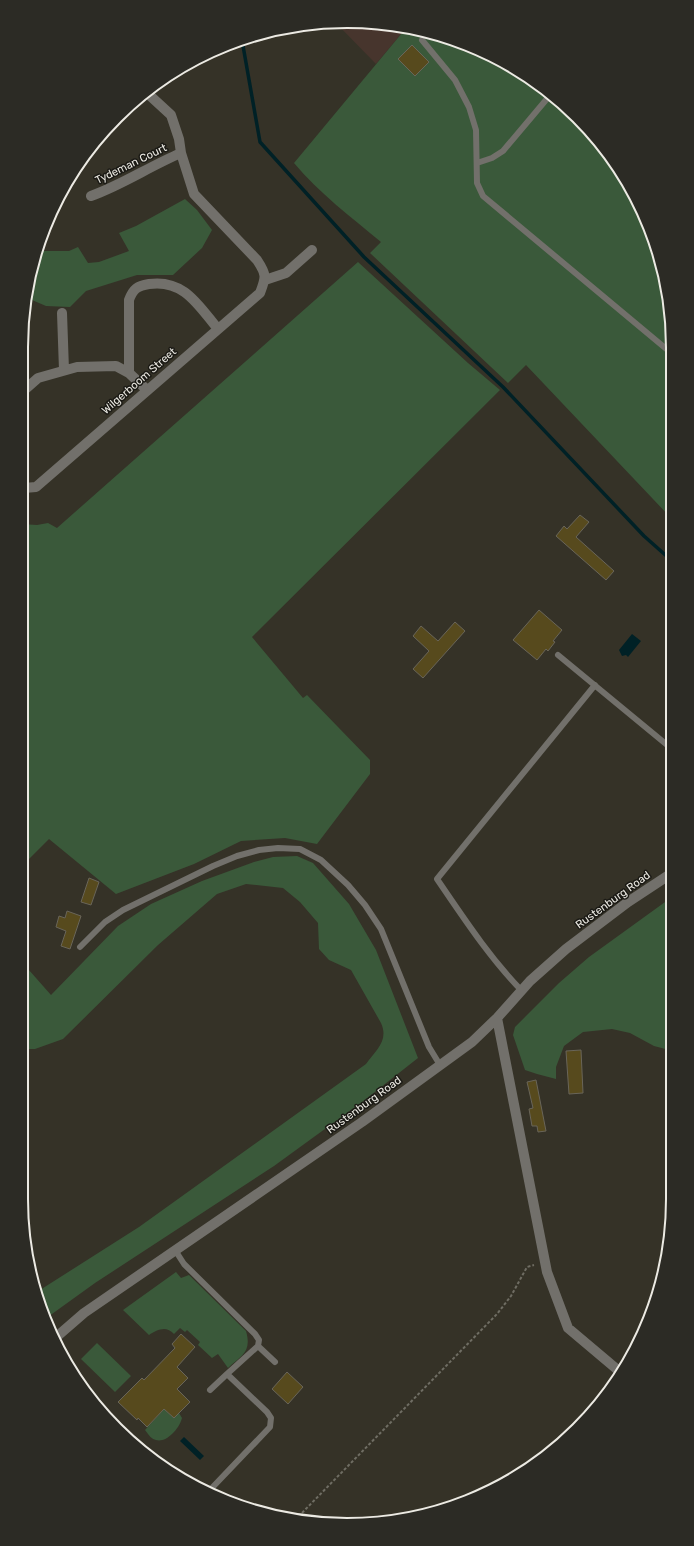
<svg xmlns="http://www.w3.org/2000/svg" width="694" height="1546" viewBox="0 0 694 1546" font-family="Rubik,sans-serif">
<rect width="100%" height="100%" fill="#353227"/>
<path fill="#47352d" d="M347,21L407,27L376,64L335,22Z"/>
<path fill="#3a593a" d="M407,27L472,46L545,88L605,148L648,222L670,304L671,518L526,365L508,383L370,253L381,242C351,217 319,193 294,163Z
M185,199L197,210L212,230L202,248L173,275H137L86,291L70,307L46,306L32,300L26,301L27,284L37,251H69L78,247L88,263L99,262L129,251L119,233L136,226Z
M358,262L468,363L500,390L252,637L303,698L307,695L370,760V774L317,844L285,838L241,841L194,864L116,894L49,839L21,867V524L37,525L48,523L57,528Z
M297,856L313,863L349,904L376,950L418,1058L362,1102L274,1166L95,1283L45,1319L38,1304L37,1294L40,1290L139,1227L366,1064C376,1050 389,1041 381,1023L351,970L329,960L319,949L318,923L300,902L283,888L246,884L217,894L158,945L63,1039L35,1049H21V961L51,995L118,926L151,904L202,881L254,862L273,857Z
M672,897L673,1051L654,1046L630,1033L612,1029L583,1032L564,1046L556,1067V1079L537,1074L525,1070L513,1035L515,1027L559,983L589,957Z
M176,1272L181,1278L189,1275L246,1331C252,1352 242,1355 228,1368L218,1354L212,1358L198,1345L200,1342L187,1330L185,1332L180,1328L174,1334C166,1325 157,1330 149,1335L123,1310Z
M97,1343L131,1376L115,1392L81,1359Z
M164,1409L174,1418L179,1413L182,1418C180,1425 177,1429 172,1434C165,1441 155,1444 148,1434C147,1433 146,1431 145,1430Z"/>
<path fill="#002126" d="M632,634L641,641L628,657L626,655L622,656L619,650Z
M184,1437L204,1456L200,1460L180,1441Z"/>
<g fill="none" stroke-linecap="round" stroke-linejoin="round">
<path stroke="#002126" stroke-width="3.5" d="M242,40L260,142L364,257L503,387L644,536L671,560"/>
</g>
<path fill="#574a1d" stroke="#696559" d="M412,45L429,62L415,76L398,59Z
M580,515L589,522L576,537L614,571L606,580L556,536L564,526L567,529Z
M539,610L562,630L553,641L555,642L548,651L546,649L537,660L513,640Z
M455,622L465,631L423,678L413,669L429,651L413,636L421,626L438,641Z
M89,878L99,882L91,905L81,902Z
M67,911L81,916L70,949L61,946L66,931L56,927L59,916L65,918Z
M581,1050L583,1093L569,1094L566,1051Z
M536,1080L546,1131L538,1132L537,1126H532L529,1109L533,1108L527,1082Z
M181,1334L195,1347L177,1367L188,1378L177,1389L190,1402L174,1418L164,1409L147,1427L138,1418L137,1420L118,1402L142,1378L144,1380L175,1348L172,1344Z
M287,1372L303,1387L288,1404L272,1389Z"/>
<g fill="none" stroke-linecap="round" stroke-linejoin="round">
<path stroke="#6f6d63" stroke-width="2" stroke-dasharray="3 2" stroke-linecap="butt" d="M295,1520L497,1314L511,1296L527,1267L534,1265"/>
<path stroke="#72706b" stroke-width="6" d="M422,40L455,80L469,107L476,130L477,183L483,196L670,352
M477,163L492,158L503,151L551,94
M558,655L672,749
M80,947L105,922L123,910L213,866L237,856L259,850L278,848L300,849L321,860L348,885L365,905L381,929L429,1047L440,1065
M522,991C489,957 463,917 437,879L595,685
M175,1250L184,1264L255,1334L259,1340L258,1346L227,1374L267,1412L271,1418L270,1427L209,1491
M258,1346L275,1362
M210,1390L227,1374"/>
<path stroke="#72706b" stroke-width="10" d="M91,196C122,185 150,166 181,153
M265,280L286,273L312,250
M62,313L64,370
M129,373V300C133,289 137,286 149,284C184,279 198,305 218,329
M21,393L38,378L77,367L116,366L129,373L147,390
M21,486L24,488L36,487L260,293C266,277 267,275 257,260L194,194L181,153L179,139L171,115L146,92
M497,1018L547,1272L568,1328L619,1371
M54,1339L84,1313L362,1122L472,1042L497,1018L530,981L566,949L628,902L672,873"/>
</g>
<g text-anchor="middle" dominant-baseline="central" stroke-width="3" stroke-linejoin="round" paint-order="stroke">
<g font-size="11" fill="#eceae3" stroke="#1b1a15">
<text transform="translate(131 164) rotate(-26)">Tydeman Court</text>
<text transform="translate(139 381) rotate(-41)">Wilgerboom Street</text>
<text transform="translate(613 900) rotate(-36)">Rustenburg Road</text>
<text transform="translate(364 1105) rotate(-36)">Rustenburg Road</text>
</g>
</g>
<path d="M0 0H694V1546H0ZM347 28H347A319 319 0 0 1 666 347V1199A319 319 0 0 1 347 1518H347A319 319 0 0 1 28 1199V347A319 319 0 0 1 347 28Z" fill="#2c2b25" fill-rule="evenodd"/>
<path fill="none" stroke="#eceae3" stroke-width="2" d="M347 28H347A319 319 0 0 1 666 347V1199A319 319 0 0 1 347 1518H347A319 319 0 0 1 28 1199V347A319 319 0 0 1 347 28Z"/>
</svg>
